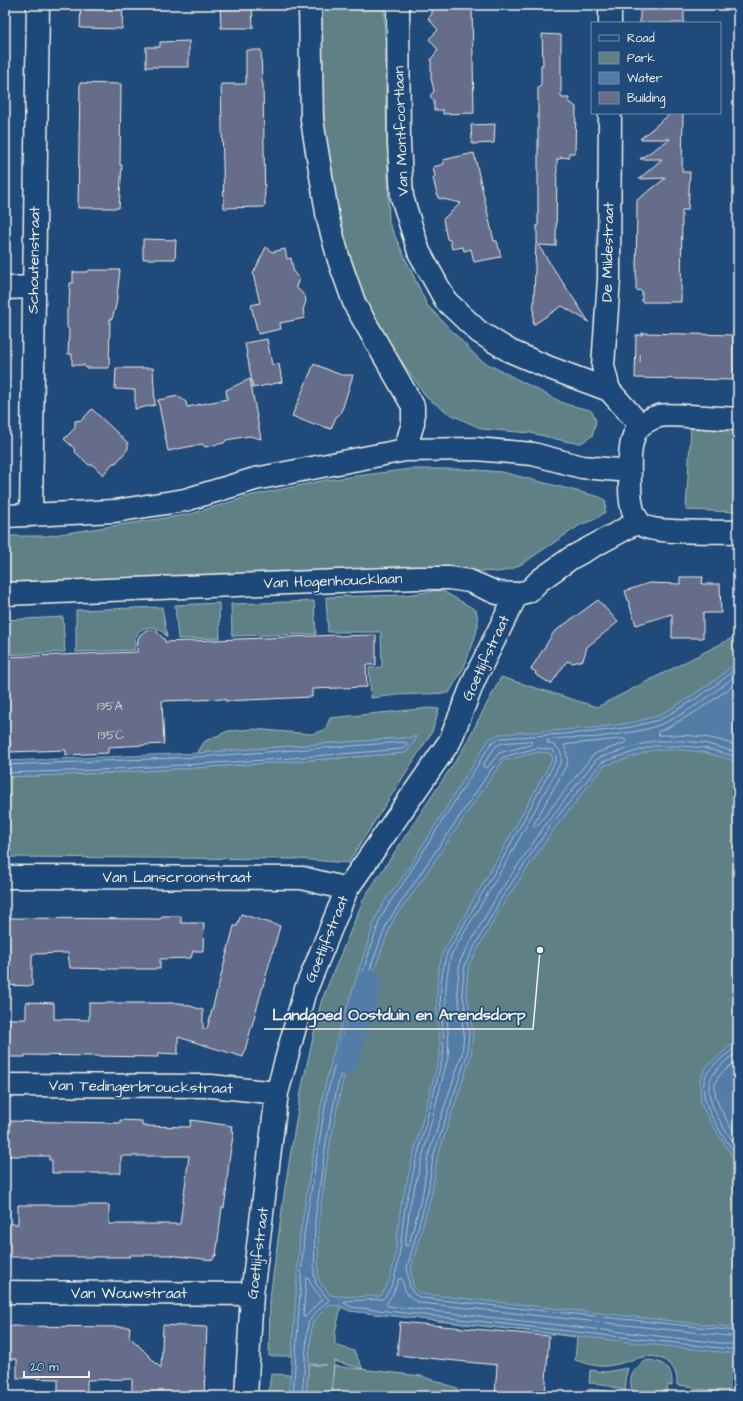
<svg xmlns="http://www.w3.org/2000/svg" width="743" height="1401" viewBox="0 0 743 1401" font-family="'Architects Daughter',sans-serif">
<rect width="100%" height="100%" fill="#1f4a7a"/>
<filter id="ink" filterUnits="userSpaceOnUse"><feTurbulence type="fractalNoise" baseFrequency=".025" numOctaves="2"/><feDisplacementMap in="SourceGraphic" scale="8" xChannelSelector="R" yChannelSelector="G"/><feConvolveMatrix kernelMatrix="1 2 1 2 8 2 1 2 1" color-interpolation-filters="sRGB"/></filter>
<g filter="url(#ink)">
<path fill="#5f8186" stroke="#aab9b7" d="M318,5H384L389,223L427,305L480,360L565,404L590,410L593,413L596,421L592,436L581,443L569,442L531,433L482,429L450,414L427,398L387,340L364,302L345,256L331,189L324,122Z
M691,426L738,429V512L686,510Z
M410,469H465L502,472L600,497L606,501L605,512L596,519L580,525L525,562L512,569L499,572L444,569L5,585V536H47L191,514L253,495L326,480Z
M441,590L476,610L478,619V626L474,641L464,667L449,693L397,695L371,698L369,668L382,667L381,632H328L326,597L406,595Z
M314,601L316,634L232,636L231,604Z
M219,603L220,638L178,639L175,605Z
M162,607L167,637C159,626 142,622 136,637C134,640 135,646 135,650L76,652V610Z
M63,617L65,652L5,655V620Z
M738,635V1396H731L709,1390L694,1389V1387L677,1385C677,1376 676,1369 668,1363C650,1347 627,1365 606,1366C595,1367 586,1363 575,1360L577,1337L350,1311L341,1307L335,1333V1345L354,1351L363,1369L334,1361L331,1396H306L309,1365H326L310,1364L292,1356H269L270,1298L285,1187L301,1091L321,1002L364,898L462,751L501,677L597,707Z
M430,708L439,709L432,732L348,863L298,859L5,857V777C139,773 272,763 406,753L416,737L197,753L205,741L228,731L253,729L311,734L325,730L330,718Z
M648,1360C664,1361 673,1369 672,1386L668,1385L666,1396H636C625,1384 632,1365 648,1360Z
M334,1366L421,1376L457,1388L460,1396H363L362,1392L352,1394V1396H332Z
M628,1368L625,1379L626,1391L603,1384L589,1383L590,1370L605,1372Z
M271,1374L291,1375L289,1396H268Z
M589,1389L608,1391L623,1396H589Z"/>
<path fill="#527ba6" stroke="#93aac0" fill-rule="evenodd" d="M738,661V764L729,759L703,752L682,750H653L604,766L554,829L505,901L469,965L466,990L473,1033L471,1056L437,1158L432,1193L411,1268L413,1286L417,1291L422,1294L738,1328V1354L350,1311L340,1306L329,1305L319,1315L312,1324L306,1396H289L300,1234L323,1094L339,1032L376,917L386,899L401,880L489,739L500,734L593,728L630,723L658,716L689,698L717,679ZM538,752L550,753L553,758L499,856L443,952L439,968L437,991V1009L440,1037V1055C427,1104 413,1153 402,1202C395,1232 399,1270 381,1296C364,1296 347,1298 331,1295L319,1281L318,1275L319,1220L330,1143L341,1089L358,1023L376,965L391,925L395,917L413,893L497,769L503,761Z
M417,737L406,753C272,763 139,773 5,777V761L197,753Z
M738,1039V1165L711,1123L701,1104L700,1080L707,1066Z"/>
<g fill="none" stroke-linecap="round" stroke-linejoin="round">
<path stroke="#b3c2ce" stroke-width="1" d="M738,673C716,692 688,713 662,724C642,732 619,734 598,737C584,739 558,736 547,741V743C557,745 564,752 561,762L507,861L451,955C447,972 445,990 446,1007C447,1025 450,1039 448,1057L410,1205L405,1244V1246L409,1245L423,1191L428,1156L462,1054L464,1033L457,990L460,961L497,896L546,824L596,760L601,757L653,741H682L704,743L732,751L738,754
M738,681L726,691L697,711L665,729L659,731L657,733L659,735C685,735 714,735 738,747
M624,739L626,741L625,743L599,752L593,755L537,826H534V824L567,764C569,755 564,751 565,745Z
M529,741L532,742L530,745L499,753L487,768L483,767V765L496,746L502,743Z
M738,759L730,755L704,748L682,746H653L602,762L550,826L501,899L465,964L462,990L469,1033L467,1055L433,1157L428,1192L407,1268L410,1288L414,1294L421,1298L738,1331
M5,765L197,757L405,742L407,743L403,749L265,760L99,770L5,773
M738,1044C730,1053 718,1060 710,1069C689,1095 724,1136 738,1158
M738,1051C730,1058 721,1064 715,1072C696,1093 726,1130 738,1149
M738,1059C732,1065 724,1070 719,1076C705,1092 729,1123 738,1138
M307,1278L309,1279L312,1286L322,1299L305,1317L303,1316L306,1280Z
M738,1337L420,1303C413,1300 406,1295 404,1287C403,1283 403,1281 401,1278L399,1279L393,1293L386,1304L388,1306L738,1345
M293,1396L304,1235L327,1094L343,1033L380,919L390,902L404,882L492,742L501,738L594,732L631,727L659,720L692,701L720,682L738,666
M302,1396L308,1323L316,1312L329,1300L316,1284L314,1275L315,1220L326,1142L337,1088L354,1022L372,963L387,923L493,767L503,757L537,748L553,750L556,756V760L503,858L447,953C442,971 439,990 441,1009C442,1025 445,1039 443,1056C431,1105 417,1154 406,1203C400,1230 402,1279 383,1299L345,1301L344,1303L351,1307L738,1350"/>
<path stroke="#527ba6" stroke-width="23" d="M346,1064L370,981"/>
</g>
<path fill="#656d8a" stroke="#f4f1e8" d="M81,5H123L122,29L80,28Z
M220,5H252L253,28H221Z
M432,5H472L474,113L443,114V110H434V101L430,96L434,91L431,78V59L438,50L429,39L438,30L428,18L432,14Z
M640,5H684V23H640Z
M542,34L561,35V96H562V98H569V103H571L576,107L575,153H569V158L561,157V159H557L556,246L538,245L589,322L562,306L533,325L536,242L537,243V225H538V87L541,86V65H543Z
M189,41V67H146V47H160V42Z
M246,50H261L262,83H263L265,206L264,207L224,208L221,84H246Z
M80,83L121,84L120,165H122L119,208H78Z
M671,113L683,114L682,172H690L688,210H682L681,302H642V291L636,290L637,200L666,178L639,179L662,159H640L670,139H640Z
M495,124L494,143L472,144L471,125Z
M474,153L494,241H497L501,257L474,262L471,249L464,251L463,247L452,249L450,240L447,239L443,219L461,203L438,198L433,178L435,176L433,167L444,164L443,160Z
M143,239L176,240L175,259H143Z
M266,247L272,252L285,249L287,259L291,258L294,273L299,278L296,287L305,296L306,301L303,310L305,318L280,323L281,329L258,334L251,305L260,303L253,274Z
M89,270H120L116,305L112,319H110L109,368H86L84,365H72V354H68L69,330L67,327V309L69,306L70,283H73V272H87Z
M642,333L733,335V380L635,378L636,335H642Z
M267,339L272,365L279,364L282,382L253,388L245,343Z
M314,364L341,375H353L343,407L339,415L336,417L331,429L316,424L314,425L292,416Z
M116,368H153L155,405L135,409V390L115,389Z
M250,379L261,439L250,436L226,440L224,443L205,447L202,444L168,451L158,400L178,396L186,402L187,407L227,399L226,390Z
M92,409L128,443V449L116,463H113L103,475L93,465H89L75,452L74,448L64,439L75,428V421L82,420Z
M680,577H703L702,584H720L721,613H703V638H672V614L636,625L625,591L649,583L680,584Z
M598,600L618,622L587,647L583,660L573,663L567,661L551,684L535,674L536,672L531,669L554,632Z
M146,630H153L156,631L165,640V642L338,635V636L376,635V665H366L367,687L312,689V697L225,701V699L162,701L164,744L108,747V753L66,755V750L10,752V739H5V657L137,652L138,639L140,635Z
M241,914L280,926L243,1057L178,1037V1054L158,1053V1057L25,1055V1057H5V1019H26V1002L54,1003V1019L89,1020V1003H180L203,1010V1029H207L234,926H237Z
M162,916H181V923H204L203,951H193L191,958L160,959V969H112L70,968L68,953L32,954V986L5,985V918L160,919L161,918Z
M120,1120L142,1121V1126L190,1127L191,1120L232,1126L231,1131H234L229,1160L226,1194L224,1208L222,1207L216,1256H214L213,1260L168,1255H130V1257H5V1224H18V1205H109V1224H180L189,1156H121V1173H52V1160H49V1156H5V1121L120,1123Z
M400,1322L549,1336L545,1396H495L497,1365L397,1355Z
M163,1325L207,1327L204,1396H162V1393H132V1379L87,1380V1394H58V1379L17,1378V1359H5V1326L130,1327L129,1336L161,1368Z"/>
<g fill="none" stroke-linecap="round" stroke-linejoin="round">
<g stroke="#f4f1e8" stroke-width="25">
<path id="minor" d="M310,5L312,120L328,219L339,260L355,305L413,406V423L405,450
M398,5L399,143L402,197L419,252L446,301L479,332L510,351L550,368L609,390L640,425
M610,23V5
M5,288L34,287
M609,390L603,366L609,279L610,113
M738,419C722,418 705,417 689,416C680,416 668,414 659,416C651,418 640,424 636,431C628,446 630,468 630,485C630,499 631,518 644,526C658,534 719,531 738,532
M31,515L38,5
M5,516L115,511L185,500L255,479L405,450L476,449L533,454L582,467L630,471
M5,594L417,578H449L469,581L497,593L517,594L529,591L540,580L571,558L638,522
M5,877L302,878L347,889
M5,1085L211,1086L277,1093
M5,1292L252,1294
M246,1396L252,1294L277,1093L304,994L347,889L450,741L475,678L517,594"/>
</g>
<use href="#minor" stroke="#1f4a7a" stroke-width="22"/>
</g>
</g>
<g text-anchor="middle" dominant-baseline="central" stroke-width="3.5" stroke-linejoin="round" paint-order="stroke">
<g font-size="13" fill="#d0d0d0">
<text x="640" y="358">1</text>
<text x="110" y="706">135A</text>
<text x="111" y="735">135C</text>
</g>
<g font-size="15" fill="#f4f1e8" stroke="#1f4a7a">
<text transform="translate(401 131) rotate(-92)">Van Montfoortlaan</text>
<text transform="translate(608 252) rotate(-89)">De Mildestraat</text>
<text transform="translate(34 260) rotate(-89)">Schoutenstraat</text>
<text transform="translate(333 581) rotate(-2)">Van Hogenhoucklaan</text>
<text transform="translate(486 658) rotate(-65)">Goetlijfstraat</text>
<text x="177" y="877">Van Lanscroonstraat</text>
<text transform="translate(327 939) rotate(-68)">Goetlijfstraat</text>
<text transform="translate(141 1087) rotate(1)">Van Tedingerbrouckstraat</text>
<text transform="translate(258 1253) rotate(-83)">Goetlijfstraat</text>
<text x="129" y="1293">Van Wouwstraat</text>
</g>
</g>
<path fill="none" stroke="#f4f1e8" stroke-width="1.5" d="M540 950L533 1029H264"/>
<circle fill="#f4f1e8" stroke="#1f4a7a" stroke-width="1.5" cx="540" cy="950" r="4"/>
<g font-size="16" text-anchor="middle" font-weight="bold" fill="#f4f1e8" stroke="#1f4a7a" stroke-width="3.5" stroke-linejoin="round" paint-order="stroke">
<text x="399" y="1020">Landgoed Oostduin en Arendsdorp</text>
</g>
<rect width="743" height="1401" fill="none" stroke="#1f4a7a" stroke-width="20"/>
<rect x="10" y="10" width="723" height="1381" fill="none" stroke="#f4f1e8" stroke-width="1.5" filter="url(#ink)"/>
<rect x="591" y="22" width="130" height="92" fill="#1f4a7a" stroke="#748da6"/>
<rect x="599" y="35" width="20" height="6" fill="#1f4a7a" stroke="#748da6"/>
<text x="627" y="42" font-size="12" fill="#f4f1e8">Road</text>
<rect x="599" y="52" width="20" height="12" fill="#5f8186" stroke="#748da6"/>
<text x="627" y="62" font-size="12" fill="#f4f1e8">Park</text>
<rect x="599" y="72" width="20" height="12" fill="#527ba6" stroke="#748da6"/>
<text x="627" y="82" font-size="12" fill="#f4f1e8">Water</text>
<rect x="599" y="92" width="20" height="12" fill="#656d8a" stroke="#748da6"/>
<text x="627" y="102" font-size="12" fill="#f4f1e8">Building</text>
<path d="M24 1371v6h65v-6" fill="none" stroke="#f4f1e8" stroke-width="2"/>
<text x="30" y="1371" font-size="12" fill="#f4f1e8" stroke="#1f4a7a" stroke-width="3" paint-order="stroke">20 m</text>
</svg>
